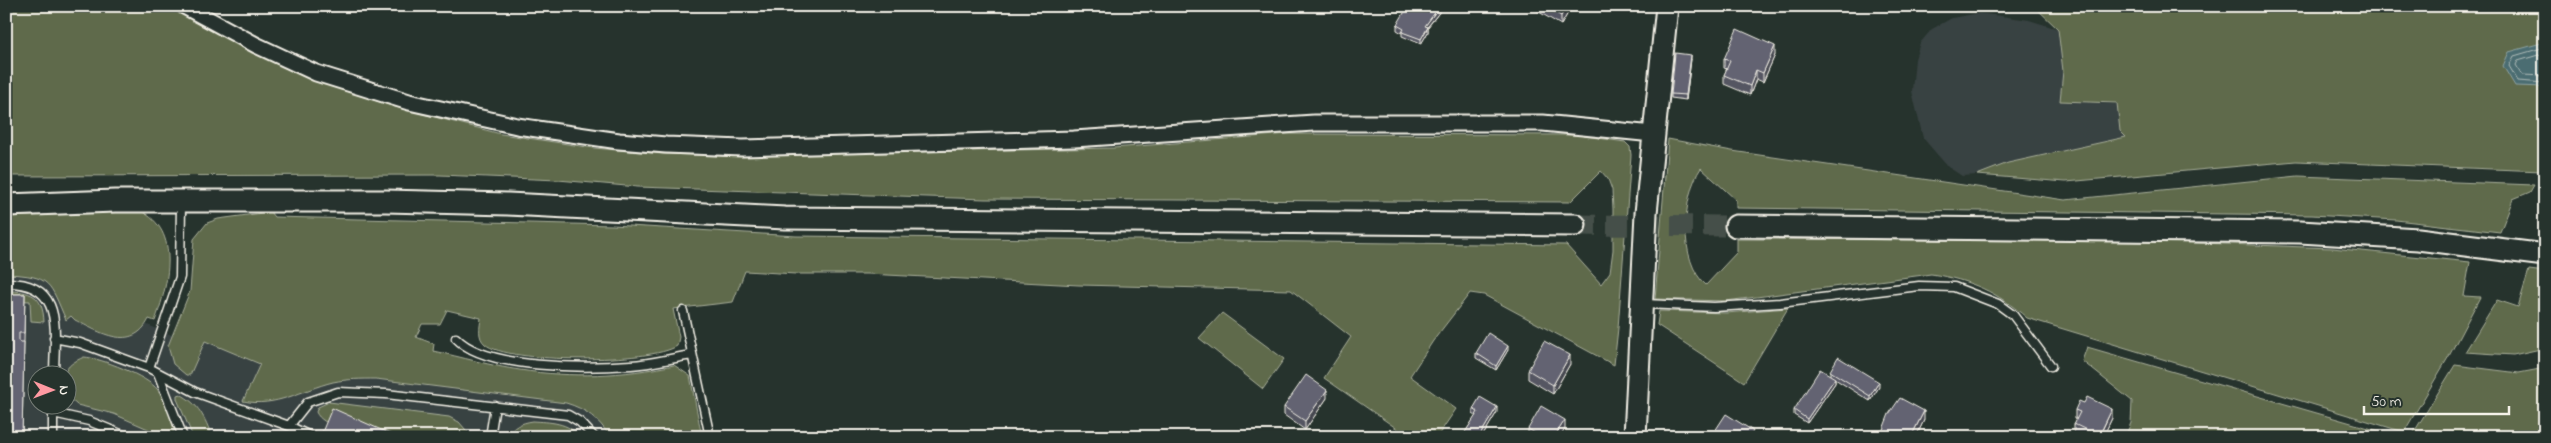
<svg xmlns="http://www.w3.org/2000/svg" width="2551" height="443" viewBox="0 0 2551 443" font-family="'Indie Flower',sans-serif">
<rect width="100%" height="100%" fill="#26332d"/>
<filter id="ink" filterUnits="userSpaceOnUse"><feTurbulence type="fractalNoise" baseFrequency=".02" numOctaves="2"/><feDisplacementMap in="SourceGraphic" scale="10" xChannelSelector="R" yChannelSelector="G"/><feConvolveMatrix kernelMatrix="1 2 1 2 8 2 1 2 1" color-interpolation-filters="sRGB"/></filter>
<g filter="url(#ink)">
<path fill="#384242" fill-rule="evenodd" d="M1979,13L2029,20L2058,29L2063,71L2060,101L2117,104L2120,131L2126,137L2008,163L1977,175L1962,176L1948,167L1923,138L1912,91L1915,59L1920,43L1932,29L1952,18Z
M6,246L138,321L193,344L204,332L593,387L658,437H6ZM38,376H68V406H38Z"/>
<path fill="#5e6b4c" stroke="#a9ae9a" d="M6,6H172L224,38L310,79L392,106L501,134L594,148L663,154L724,156L1113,148L1289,134L1578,135L1625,142L1630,147L1631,155L1618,328L1614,365L1484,295L1470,293L1433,341L1410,376L1456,409L1437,437H1409L1324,378L1351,337L1291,290L1079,285L868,274H796L745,271L733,302L673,309L679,337L677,346C652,363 507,364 485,344C477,337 480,327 481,318L447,310L440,324H422L416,337L434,344L433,351C462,357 491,366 520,370C572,378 623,376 674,365L690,376L702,437H610C599,419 586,409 566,403L376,379C361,379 348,379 333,382C301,390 276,408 243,401L260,364L205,341L190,375H186L173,364L168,346L190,291L194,239L207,223L218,219L270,212L274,217L612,225L796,236L1566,245L1601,284L1610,272L1613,250V209L1612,190L1608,179L1601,171L1570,202L985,199L638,187L558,180L440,175L6,176Z
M2034,6H2545V166L2542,171L2296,161L2066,182L1977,175L2008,163L2126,137L2120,131L2117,103L2060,101L2063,71L2058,29Z
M1668,139L1732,151L2065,200L2298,176L2534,185L2530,192L2513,199L2500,232L2396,220L2312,215L1736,208V200L1701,168C1682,195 1678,262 1706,285L1737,252V239L2147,241L2332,248L2470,262L2464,296L2480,297L2449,356L2404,432L2027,318C1997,292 1971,280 1931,274L1726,301L1655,299Z
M140,211C182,230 168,286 155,321L149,319C132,353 99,332 75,320L71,316L66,320C49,282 52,276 6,274V217Z
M2529,270L2545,272V348L2513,355L2465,352L2497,300L2518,307Z
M6,291C31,291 43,295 44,322L31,321L30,301L6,300Z
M1788,308L1744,382L1657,325L1659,311L1726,313Z
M1222,313L1284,359L1263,389L1199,338Z
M2087,347L2400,437H2125L2131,423L2132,401L2082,361Z
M84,357C101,358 147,376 158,390C166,400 170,417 174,430L171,436H164L114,414L77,405L69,398L68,376L64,375C67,365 75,361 84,357Z
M2455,365L2519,373L2545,368V437H2411Z
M180,394C199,404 205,418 212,437H193L177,399V395Z
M329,402L449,417L459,422L472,437C442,437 328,441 316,412L318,407Z
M533,421C549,422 569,422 579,437H506C514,426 520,423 533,421Z"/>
<path fill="#4b6d72" stroke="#8fa2a1" d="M2545,42V87L2515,86L2503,66L2509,52Z"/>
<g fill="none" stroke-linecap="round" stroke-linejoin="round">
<path stroke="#b0bcb9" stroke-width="1" d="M2545,47L2514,56L2509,66L2518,81L2545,83
M2545,53L2518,61L2516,65L2522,75L2545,76"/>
<path stroke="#455049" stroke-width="21" stroke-dasharray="21 11" stroke-linecap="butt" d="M1575,225L1736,226"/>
<g stroke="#f4f1e8" stroke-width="11">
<path id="lane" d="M6,283C66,282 54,332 54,376
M1644,304L1714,307L1780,303L1919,286L1954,287L1998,304L2013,315L2051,366
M683,311L710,437
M54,338L80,343L149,368L195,392L289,426L312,437
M456,338C486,370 588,368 631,365C651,364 672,358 692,355
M149,368L180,277L181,203
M158,373L183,437
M53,413L89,421L128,437
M289,426L308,402L338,392L386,394L568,415L580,422L594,437
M53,437V406
M490,437L495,406"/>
</g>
<g stroke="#f4f1e8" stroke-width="19">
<path id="street" d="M184,6L256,45L316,73L409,102L517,126L619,141L666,145L742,148L1074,139L1314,123H1543L1653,134"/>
</g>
<g stroke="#f4f1e8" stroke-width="25">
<path id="secondary" d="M6,205L115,201H386L508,204L785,218L1575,225
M1736,226L2300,232L2418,239L2545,255
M1635,437L1646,213L1667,6"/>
</g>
<use href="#lane" stroke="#26332d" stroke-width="8"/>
<use href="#street" stroke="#26332d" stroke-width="15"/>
<use href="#secondary" stroke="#26332d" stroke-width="21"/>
</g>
<path fill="#555662" stroke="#f4f1e8" d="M1441,6V10L1428,27V32L1421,44L1402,36V33L1397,30V25Z
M1534,6H1572L1561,25L1534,9Z
M1775,55L1763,82L1756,79L1750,95L1724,84V75L1727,69L1724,68V59Z
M1691,59L1686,100L1671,98V94Z
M6,294H25L22,437Z
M1508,350L1496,370L1476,358V353Z
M1570,364L1553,394L1528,379V370Z
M1830,371L1879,387L1870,401L1835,379V383L1807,423L1794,415V410L1830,375Z
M1327,398L1305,430L1284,415V407Z
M1473,409L1497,412L1482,437H1462L1476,416L1473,414Z
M2075,410L2112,418L2103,437H2083L2074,433V424L2077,419L2075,418Z
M1924,420L1916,437H1882V432Z
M1528,429H1565L1560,437H1528Z"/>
<path fill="#454650" stroke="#f4f1e8" d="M1440,6H1441V10L1425,30V26Z
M1567,6H1572L1561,25V16Z
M1428,27V32L1421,44V39Z
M1775,46V55L1763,82V73Z
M1691,55V59L1686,100V95Z
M1756,70V79L1750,95V86Z
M1508,346V350L1496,370V366Z
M1570,355V364L1553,394V385Z
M1835,378V383L1807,423V419Z
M1879,382V387L1870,401V396Z
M1327,390V398L1305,430V421Z
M1497,407V412L1482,437H1479Z
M2112,409V418L2103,437H2099Z
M1924,411V420L1916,437H1911Z
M1565,420V429L1560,437H1554Z"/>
<path fill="#636472" stroke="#f4f1e8" d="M1408,6H1440L1425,26L1428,27L1421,39L1402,32L1404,29L1397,25Z
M1544,6H1567L1561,16Z
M1737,29L1775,46L1763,73L1756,70L1750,86L1724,75L1730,61L1724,59Z
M1675,53L1691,55L1686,95L1671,94Z
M6,294H25L24,333H19V342H24L22,437H6Z
M1488,333L1508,346L1496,366L1476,353Z
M1544,341L1570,355L1553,385L1528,370Z
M1838,357L1879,382L1870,396L1830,371Z
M1820,369L1835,378L1807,419L1794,410Z
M1306,375L1327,390L1305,421L1284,407Z
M1480,397L1497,407L1479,437H1462L1478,412L1473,409Z
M2087,397L2112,409L2099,436L2074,424L2080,412L2075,410L2079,401L2084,403Z
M1900,398L1924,411L1911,437H1892L1882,432L1889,414Z
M1541,406L1565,420L1554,437H1542L1528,429Z
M332,408L397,437H320Z
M1726,414L1753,431L1750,437H1711Z"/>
</g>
<rect width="2551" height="443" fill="none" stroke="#26332d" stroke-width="25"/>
<rect x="12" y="12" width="2526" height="418" fill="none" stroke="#f4f1e8" stroke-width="2" filter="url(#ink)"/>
<g transform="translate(52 390) rotate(91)"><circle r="24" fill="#26332d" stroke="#787f78"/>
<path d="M0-4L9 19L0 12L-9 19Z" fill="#ff9aa2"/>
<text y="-8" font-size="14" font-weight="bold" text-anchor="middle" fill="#f4f1e8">N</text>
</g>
<path d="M2364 406v8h145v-8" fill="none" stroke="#f4f1e8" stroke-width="2.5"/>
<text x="2371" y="406" font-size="15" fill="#f4f1e8" stroke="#26332d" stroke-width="4" paint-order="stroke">50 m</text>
</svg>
